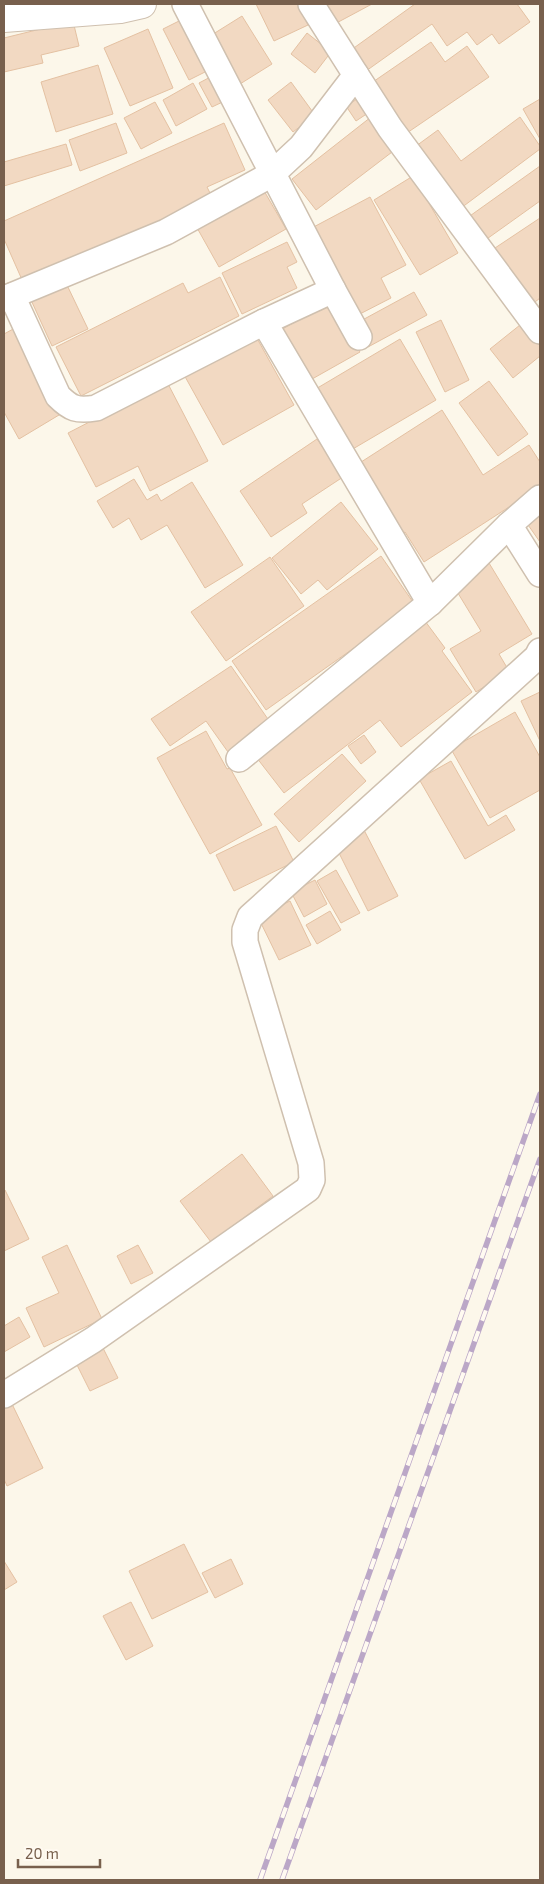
<svg xmlns="http://www.w3.org/2000/svg" width="544" height="1884" viewBox="0 0 544 1884" font-family="'Exo 2',sans-serif">
	<style>
		.building { fill: #f2d9c2; stroke: #e4c1a2 }
		.lines { fill: none; stroke-linecap: round; stroke-linejoin: round }
		.minor-casing { stroke: #cfc0af; stroke-width: 28 }
		.tertiary-casing { stroke: #cfc0af; stroke-width: 30 }
		.minor { stroke: #fff; stroke-width: 25 }
		.tertiary { stroke: #fff; stroke-width: 28 }
		.rail-casing { stroke: #bba7c7; stroke-width: 5.5 }
		.rail { stroke: #fffaf1; stroke-width: 4; stroke-dasharray: 11; stroke-linecap: butt }
	</style>
	<rect width="100%" height="100%" fill="#fcf7ea"/>
	<g class="building">
		<polygon points="256,4 298,4 308,25 274,41"/>
		<polygon points="316,4 372,4 329,27"/>
		<polygon points="415,4 517,4 530,22 499,44 492,34 477,45 467,32 447,46 432,24 366,71 351,50"/>
		<polygon points="242,16 272,64 240,84 210,36"/>
		<polygon points="185,18 211,69 189,80 163,29"/>
		<polygon points="73,21 79,46 41,55 43,63 4,72 4,38"/>
		<polygon points="148,29 173,88 130,106 104,48"/>
		<polygon points="307,33 331,52 315,73 291,54"/>
		<polygon points="431,42 445,62 467,46 489,77 401,137 367,86"/>
		<polygon points="98,65 113,114 56,132 41,82"/>
		<polygon points="218,73 231,98 212,107 199,83"/>
		<polygon points="291,82 315,115 293,132 268,100"/>
		<polygon points="193,83 207,109 176,126 163,100"/>
		<polygon points="362,96 371,111 356,121 346,106"/>
		<polygon points="540,99 540,139 523,109"/>
		<polygon points="155,102 172,133 141,149 124,118"/>
		<polygon points="371,117 396,149 316,210 292,179"/>
		<polygon points="520,117 540,146 540,149 457,211 412,149 438,130 461,161"/>
		<polygon points="116,123 127,153 80,171 69,140"/>
		<polygon points="224,123 245,170 207,187 212,197 23,282 4,239 4,221"/>
		<polygon points="66,144 72,165 4,186 4,162"/>
		<polygon points="540,166 540,201 484,241 467,218"/>
		<polygon points="413,176 458,253 420,275 374,200"/>
		<polygon points="263,189 286,229 219,267 196,226"/>
		<polygon points="370,197 406,265 381,278 391,298 354,317 308,230"/>
		<polygon points="540,218 540,298 530,306 492,250"/>
		<polygon points="287,242 297,262 287,267 297,288 242,314 222,273"/>
		<polygon points="220,277 239,316 81,396 56,347 183,283 188,293"/>
		<polygon points="66,283 88,329 52,346 31,300"/>
		<polygon points="414,292 427,315 368,347 355,324"/>
		<polygon points="331,302 360,352 305,383 277,332"/>
		<polygon points="441,320 469,380 445,392 416,332"/>
		<polygon points="525,321 540,340 540,356 513,378 490,349"/>
		<polygon points="15,328 64,412 19,439 4,412 4,334"/>
		<polygon points="254,333 294,405 223,445 183,373"/>
		<polygon points="400,339 436,400 346,453 309,393"/>
		<polygon points="489,381 528,434 498,456 459,403"/>
		<polygon points="167,382 208,461 150,491 138,466 96,487 68,433"/>
		<polygon points="442,410 483,475 529,445 540,462 540,487 424,562 405,532 396,538 358,464"/>
		<polygon points="317,439 343,477 302,504 307,513 271,537 240,491"/>
		<polygon points="134,479 147,500 157,494 161,501 192,482 243,565 205,588 167,525 141,540 129,518 113,528 97,501"/>
		<polygon points="341,502 378,549 327,590 318,580 301,594 272,558"/>
		<polygon points="540,512 540,542 526,522"/>
		<polygon points="381,556 415,605 266,710 232,661"/>
		<polygon points="270,557 304,606 226,661 191,612"/>
		<polygon points="489,563 532,634 499,654 509,671 476,692 450,649 481,631 453,585"/>
		<polygon points="425,621 445,648 442,651 472,692 401,747 380,720 284,793 253,753"/>
		<polygon points="231,666 270,722 228,752 206,721 170,746 151,719"/>
		<polygon points="540,692 540,741 521,701"/>
		<polygon points="515,712 540,757 540,790 490,818 451,749"/>
		<polygon points="206,731 227,769 230,768 262,825 210,854 157,758"/>
		<polygon points="364,735 376,752 361,764 348,746"/>
		<polygon points="342,754 366,781 299,842 274,814"/>
		<polygon points="451,761 488,826 506,815 515,830 465,859 419,779"/>
		<polygon points="276,826 294,862 234,891 216,855"/>
		<polygon points="364,830 398,896 368,911 335,845"/>
		<polygon points="336,870 360,913 341,923 317,881"/>
		<polygon points="315,880 327,904 304,917 291,892"/>
		<polygon points="290,901 311,945 279,960 258,917"/>
		<polygon points="330,911 341,930 317,944 306,925"/>
		<polygon points="242,1154 273,1196 211,1242 180,1201"/>
		<polygon points="5,1190 29,1239 4,1251 4,1191"/>
		<polygon points="67,1245 102,1319 44,1347 26,1308 59,1293 42,1257"/>
		<polygon points="138,1245 153,1273 131,1284 117,1256"/>
		<polygon points="19,1317 30,1337 4,1352 4,1326"/>
		<polygon points="99,1340 118,1378 90,1391 71,1353"/>
		<polygon points="12,1404 43,1468 7,1486 4,1479 4,1408"/>
		<polygon points="184,1544 208,1592 152,1619 129,1571"/>
		<polygon points="231,1559 243,1584 215,1598 202,1573"/>
		<polygon points="4,1561 17,1582 4,1590"/>
		<polygon points="131,1602 153,1646 126,1660 103,1616"/>
	</g>
	<g class="lines">
		<g class="minor-casing">
			<g id="minor">
				<polyline points="185,4 333,290 359,337"/>
				<polyline points="311,4 356,75"/>
				<path d="M12,296L58,396C71,409 77,411 96,408L264,322L430,603L509,525L540,498"/>
				<polyline points="4,299 166,232 272,174 301,147 356,75 390,128 540,331"/>
				<polyline points="264,322 333,290"/>
				<polyline points="509,525 540,574"/>
				<polyline points="239,759 430,603"/>
				<polyline points="4,1395 93,1340 308,1189 312,1180 311,1163 245,942 245,930 250,917 537,657 540,651"/>
			</g>
		</g>
		<g class="tertiary-casing">
			<polyline id="tertiary" points="4,18 120,9 142,4"/>
		</g>
		<use href="#minor" class="minor"/>
		<use href="#tertiary" class="tertiary"/>
		<g class="rail-casing">
			<g id="rail">
				<polyline points="260,1880 540,1094"/>
				<polyline points="282,1880 540,1159"/>
			</g>
		</g>
		<use href="#rail" class="rail"/>
	</g>
	<rect width="544" height="1884" fill="none" stroke="#78604d" stroke-width="10"/>
	<path d="M18 1859v8h82v-8" fill="none" stroke="#78604d" stroke-width="2.5"/>
	<text x="25" y="1859" font-size="15" fill="#78604d" stroke="#fffaf1" stroke-width="4" paint-order="stroke">20 m</text>
</svg>
